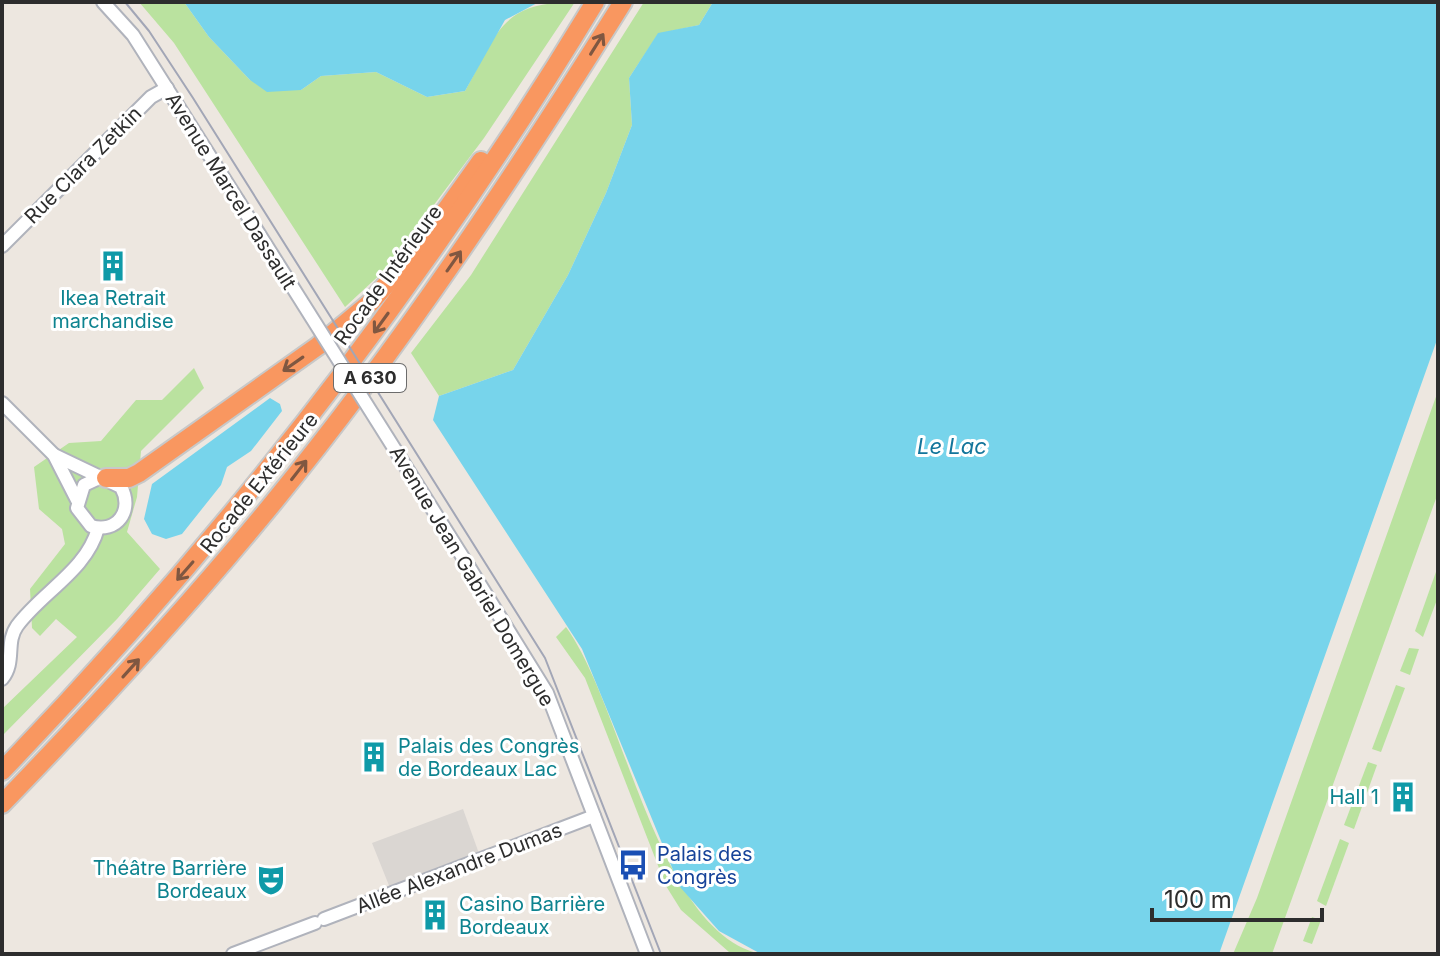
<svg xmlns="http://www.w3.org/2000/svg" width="1440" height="956" viewBox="0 0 1440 956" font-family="Inter,sans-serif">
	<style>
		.green { fill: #bae29f }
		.plaza { fill: #dad6d2 }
		.water { fill: #77d4eb }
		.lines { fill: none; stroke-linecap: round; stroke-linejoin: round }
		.minor-casing { stroke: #b0b3bc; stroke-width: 16 }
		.highway-casing { stroke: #c8c8c8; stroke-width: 22 }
		.minor { stroke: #fff; stroke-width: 12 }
		.highway { stroke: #f99760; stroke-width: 18 }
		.tram { stroke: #a2a6b6; stroke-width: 2 }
		.minor-bridge-casing { stroke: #b0b3bc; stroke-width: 16; stroke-linecap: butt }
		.minor-bridge { stroke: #fff; stroke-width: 12 }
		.oneway { stroke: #7f5741 }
		.labels { text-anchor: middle; stroke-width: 6; stroke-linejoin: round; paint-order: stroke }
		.shield { fill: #fff; stroke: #6c6c6c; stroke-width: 2 }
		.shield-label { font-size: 18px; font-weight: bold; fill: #2d2d2d }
		.street-label { font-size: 20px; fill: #2d2d2d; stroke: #fff }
		.culture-label { font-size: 20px; fill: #0d838f; stroke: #fff; text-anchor: start }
		.transit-label { font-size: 20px; fill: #164399; stroke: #fff; text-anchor: start }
		.water-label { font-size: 22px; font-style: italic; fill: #13759b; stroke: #fff }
	</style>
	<rect width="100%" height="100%" fill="#ede7e0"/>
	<g class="green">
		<path d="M139,2H184L209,37L250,80L301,90L321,76L376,72L427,97L465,91C498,33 500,2 575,2L484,138L386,269L345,307L174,43Z"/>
		<polygon points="644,2 713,2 699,25 658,34 629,78 632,125 606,193 568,275 513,370 439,396 411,353 471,275"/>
		<polygon points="194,368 204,388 141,451 137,497 127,532 160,569 117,619 2,736 2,709 77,637 56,619 40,636 32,628 30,589 65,544 62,529 39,509 34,467 69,443 101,441 136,400 162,400"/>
		<polygon points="1438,391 1438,493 1272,954 1233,954 1257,898"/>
		<polygon points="1437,569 1438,597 1423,637 1415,631"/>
		<path d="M566,627C624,707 657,932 761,954L729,952L681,910L666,886L585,678L556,637Z"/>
		<polygon points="1409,648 1419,649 1410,675 1400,671"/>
		<polygon points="1396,685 1405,688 1381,752 1372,749"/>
		<polygon points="1368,762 1377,765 1354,829 1344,825"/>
		<polygon points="1340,839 1349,843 1326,906 1317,901"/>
		<polygon points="1312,917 1321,920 1312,944 1303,941"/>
	</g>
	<polygon class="plaza" points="463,809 481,859 392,893 372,843"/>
	<g class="water">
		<polygon points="184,2 539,2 505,20 465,91 427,97 376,72 321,76 301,90 267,92 250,80 209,37"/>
		<polygon points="713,2 1438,2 1438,337 1219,954 761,954 719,931 680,887 582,649 433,420 439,396 513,370 568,275 606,193 632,125 629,78 658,33 699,25"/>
		<polygon points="270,398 280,404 282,411 251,451 227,467 221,485 182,534 166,539 152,534 144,519 152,484"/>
	</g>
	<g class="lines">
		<g class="minor-casing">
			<g id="minor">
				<polyline points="103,2 133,35 237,199"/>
				<polyline points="2,246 151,97 167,88"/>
				<polyline points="2,403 54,455 77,500"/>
				<path d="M54,455L121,487C134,510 117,534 91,526L77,508L84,485L99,478"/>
				<polyline points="469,567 547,693 647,954"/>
				<path d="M2,679C16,662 5,643 17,626C42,592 87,570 98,528"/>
				<polyline points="324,919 594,816"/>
				<polyline points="233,954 315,923"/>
			</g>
		</g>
		<g class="highway-casing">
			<g id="highway">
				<polyline points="106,478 129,478 139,473 318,346 370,303 421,245 481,161"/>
				<path d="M2,771C228,536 426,281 595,2"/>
				<path d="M2,804C96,707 187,608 273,503C402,345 515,175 623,2"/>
			</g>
		</g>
		<use href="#minor" class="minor"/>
		<use href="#highway" class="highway"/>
		<polyline class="tram" points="125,2 149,31 193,98 545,658 661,954"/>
		<g class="minor-bridge-casing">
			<polyline id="minor-bridge" points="237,199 469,567"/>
		</g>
		<use href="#minor-bridge" class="minor-bridge"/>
	</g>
	<defs><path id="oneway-shaft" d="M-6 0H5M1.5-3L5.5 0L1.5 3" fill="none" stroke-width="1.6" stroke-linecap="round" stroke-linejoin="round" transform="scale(2)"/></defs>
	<g class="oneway">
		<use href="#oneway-shaft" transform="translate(597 44) rotate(-58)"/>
		<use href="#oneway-shaft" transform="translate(454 261) rotate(-55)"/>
		<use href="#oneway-shaft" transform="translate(381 323) rotate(126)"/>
		<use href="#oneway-shaft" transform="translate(293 364) rotate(145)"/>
		<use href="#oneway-shaft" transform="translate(299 470) rotate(-52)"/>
		<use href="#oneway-shaft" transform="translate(185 571) rotate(131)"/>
		<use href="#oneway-shaft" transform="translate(131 668) rotate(-48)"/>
	</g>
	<defs>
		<g id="building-bare" transform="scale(2.4)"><path d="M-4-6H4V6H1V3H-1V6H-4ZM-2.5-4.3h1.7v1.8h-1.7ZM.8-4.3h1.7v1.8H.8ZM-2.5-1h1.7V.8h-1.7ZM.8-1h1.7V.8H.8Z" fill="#0f9aa8" stroke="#fff" stroke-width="2.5" paint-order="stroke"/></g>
		<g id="bus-bare" transform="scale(2.4)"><path d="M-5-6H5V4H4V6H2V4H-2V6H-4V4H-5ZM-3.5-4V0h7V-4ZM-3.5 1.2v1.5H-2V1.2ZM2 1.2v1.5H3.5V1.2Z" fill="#1a4fb4" stroke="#fff" stroke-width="2.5" paint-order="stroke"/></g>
		<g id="theatre-bare" transform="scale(2.4)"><path d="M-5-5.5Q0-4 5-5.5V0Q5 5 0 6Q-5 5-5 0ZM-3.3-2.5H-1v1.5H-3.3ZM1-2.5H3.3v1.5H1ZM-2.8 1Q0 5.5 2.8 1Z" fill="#0f9aa8" stroke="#fff" stroke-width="2.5" paint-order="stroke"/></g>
	</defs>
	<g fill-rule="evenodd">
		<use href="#building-bare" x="113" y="266"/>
		<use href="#building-bare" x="374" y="757"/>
		<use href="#building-bare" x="1403" y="797"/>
		<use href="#bus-bare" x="633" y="865"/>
		<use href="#theatre-bare" x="271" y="880"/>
		<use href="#building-bare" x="435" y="915"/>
	</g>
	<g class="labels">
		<rect class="shield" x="334" y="364" width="72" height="28" rx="6"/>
		<g class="shield-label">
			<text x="370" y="384">A 630</text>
		</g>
		<g class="street-label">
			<text transform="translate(83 165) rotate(-45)" y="7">Rue Clara Zetkin</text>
			<text transform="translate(231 191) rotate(58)" y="7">Avenue Marcel Dassault</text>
			<text transform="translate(388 275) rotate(-54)" y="7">Rocade Intérieure</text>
			<text transform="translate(259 483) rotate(-51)" y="7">Rocade Extérieure</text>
			<text transform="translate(472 576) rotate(59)" y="7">Avenue Jean Gabriel Domergue</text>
			<text transform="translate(459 868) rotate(-21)" y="7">Allée Alexandre Dumas</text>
		</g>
		<g class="culture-label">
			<text x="113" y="305" text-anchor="middle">Ikea Retrait<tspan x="113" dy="23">marchandise</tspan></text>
			<text x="398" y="753">Palais des Congrès<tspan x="398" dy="23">de Bordeaux Lac</tspan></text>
			<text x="1379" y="804" text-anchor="end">Hall 1</text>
			<text x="247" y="875" text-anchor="end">Théâtre Barrière<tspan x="247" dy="23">Bordeaux</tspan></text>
			<text x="459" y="911">Casino Barrière<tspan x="459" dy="23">Bordeaux</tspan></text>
		</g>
		<g class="transit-label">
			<text x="657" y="861">Palais des<tspan x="657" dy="23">Congrès</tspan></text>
		</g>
		<g class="water-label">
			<text x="952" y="454">Le Lac</text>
		</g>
	</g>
	<rect width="1440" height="956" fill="none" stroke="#2d2d2d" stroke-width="8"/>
	<path d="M1152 908v12h170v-12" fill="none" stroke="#2d2d2d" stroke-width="4"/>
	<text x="1164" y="908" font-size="24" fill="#2d2d2d" stroke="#ffffff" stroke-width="6" paint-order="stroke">100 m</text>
</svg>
